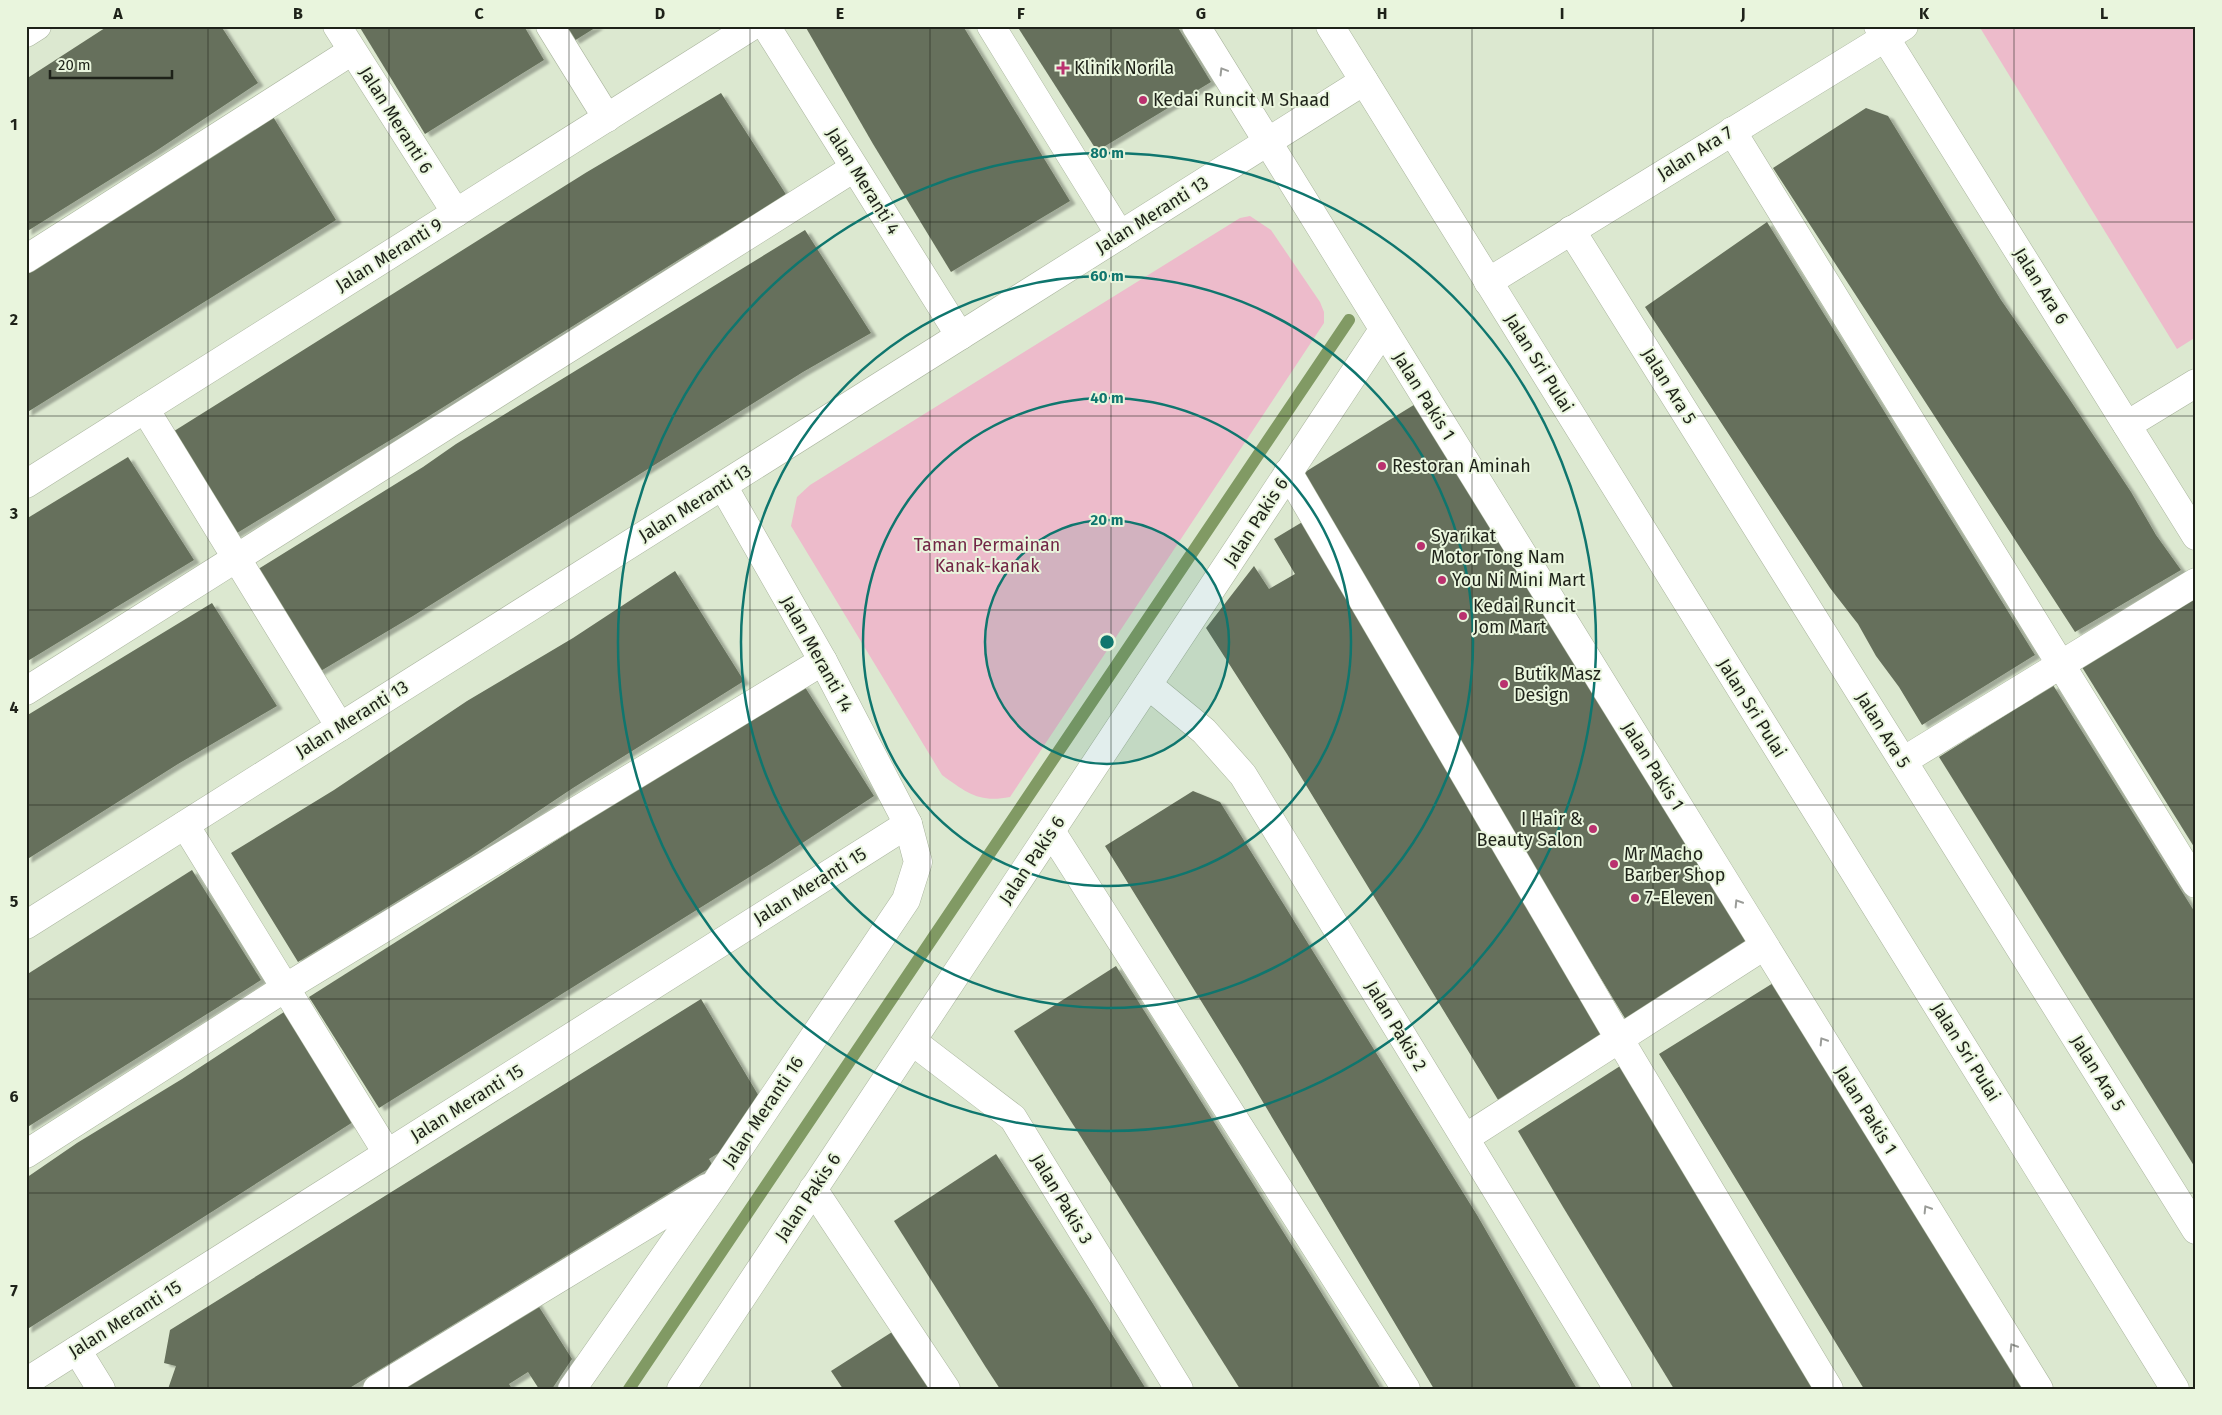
<svg xmlns="http://www.w3.org/2000/svg" width="2222" height="1415" viewBox="0 0 2222 1415" font-family="'Fira Sans',sans-serif">
	<style>
		.green { fill: #edbbcb }
		.lines { fill: none; stroke-linecap: round; stroke-linejoin: round }
		.stream { stroke: #819a64; stroke-width: 12 }
		.building { fill: #66705b; filter: url(#shadow) }
		.minor-casing { stroke: #aab59e; stroke-width: 29 }
		.minor { stroke: #fff; stroke-width: 28 }
		.oneway { stroke: #9a9c98 }
		.grid { fill: none; stroke: #1e2219; stroke-width: 1; stroke-opacity: 0.55 }
		.ring { fill: none; stroke: #0f766e; stroke-width: 2.5 }
		.poi-dot { fill: #ba316f; stroke: #e9f5dd; stroke-width: 2 }
		.labels { text-anchor: middle; stroke-width: 4; stroke-linejoin: round; paint-order: stroke }
		.poi-label { font-size: 18px; fill: #1e2219; stroke: #e9f5dd; text-anchor: start }
		.street-label { font-size: 18px; fill: #1e2219; stroke: #e9f5dd }
		.park-label { font-size: 18px; fill: #722646; stroke: #e9f5dd }
		.centre { fill: #0f766e; stroke: #e9f5dd; stroke-width: 2.5 }
		.ring-label { font-size: 15px; text-anchor: middle; font-weight: bold; fill: #0f766e; stroke: #e9f5dd; stroke-width: 4; stroke-linejoin: round; paint-order: stroke }
		.neatline { fill: none; stroke: #1e2219; stroke-width: 2 }
		.grid-label { font-size: 16px; text-anchor: middle; font-weight: bold; fill: #1e2219 }
	</style>
	<defs>
		<filter id="shadow"><feDropShadow dx="5.5" dy="3" stdDeviation="1" flood-color="#0004"/></filter>
	</defs>
	<rect width="100%" height="100%" fill="#dce8d0"/>
	<g class="green">
		<polygon points="1979,26 2196,26 2196,337 2177,349"/>
		<path d="M1250,216L1271,230L1320,302L1324,312V323L1010,797C979,803 967,793 942,775L791,526L797,497L810,485L1240,218Z"/>
	</g>
	<g class="lines">
		<polyline class="stream" points="629,1389 1349,320"/>
	</g>
	<g class="building">
		<polygon points="108,26 221,26 258,83 156,151 26,232 26,79"/>
		<polygon points="359,26 524,26 544,60 425,134"/>
		<polygon points="565,26 598,26 574,41"/>
		<polygon points="805,26 963,26 1070,201 951,272 873,144"/>
		<polygon points="1017,26 1177,26 1211,82 1097,151"/>
		<polygon points="721,93 787,196 688,254 402,433 224,541 163,438 587,172"/>
		<polygon points="1866,108 1888,116 2001,300 2068,397 2131,492 2156,535 2181,570 2075,632 1773,168"/>
		<polygon points="272,115 336,220 26,413 26,270"/>
		<polygon points="1767,222 2035,655 1922,725 1899,687 1876,656 1858,624 1830,588 1645,307"/>
		<polygon points="805,230 871,333 803,372 413,616 309,678 247,576 423,467 456,444"/>
		<polygon points="1417,403 1750,947 1629,1025 1297,477"/>
		<polygon points="128,457 194,560 26,662 26,519"/>
		<polygon points="1309,518 1615,1038 1503,1108 1287,754 1206,628 1254,566 1269,589 1295,574 1274,539"/>
		<polygon points="675,571 744,681 573,788 471,856 298,962 231,853 334,790 467,701 573,638"/>
		<polygon points="2196,594 2196,850 2080,664"/>
		<polygon points="212,603 277,706 178,764 26,860 26,716"/>
		<polygon points="803,684 874,796 772,863 379,1108 309,997"/>
		<polygon points="2053,685 2196,914 2196,1169 1939,757"/>
		<polygon points="1193,791 1220,802 1477,1215 1577,1389 1434,1389 1242,1067 1105,846"/>
		<polygon points="192,870 261,980 26,1128 26,975"/>
		<polygon points="1116,966 1309,1273 1381,1389 1240,1389 1014,1031"/>
		<polygon points="1783,977 2033,1389 1864,1389 1681,1089 1659,1054"/>
		<polygon points="701,999 763,1103 743,1138 709,1159 713,1166 348,1389 168,1389 176,1366 164,1363 170,1330"/>
		<polygon points="284,1012 353,1122 26,1330 26,1178 77,1143 182,1079"/>
		<polygon points="1628,1061 1823,1389 1674,1389 1563,1207 1518,1131"/>
		<polygon points="996,1154 1090,1299 1146,1389 1000,1389 985,1366 894,1221"/>
		<polygon points="534,1299 572,1359 552,1389 539,1389 528,1372 509,1384 512,1389 387,1389"/>
		<polygon points="903,1325 942,1389 843,1389 831,1371"/>
	</g>
	<g class="lines">
		<g class="minor-casing">
			<g id="minor">
				<polyline points="337,26 456,213"/>
				<polyline points="550,26 607,118"/>
				<polyline points="766,26 960,336"/>
				<polyline points="991,26 1120,235"/>
				<polyline points="1196,26 2039,1389"/>
				<polyline points="1330,26 2175,1389"/>
				<polyline points="1878,26 2196,536"/>
				<polyline points="26,33 37,26"/>
				<polyline points="1732,131 2196,884"/>
				<polyline points="1571,230 2196,1230"/>
				<polyline points="26,259 352,51"/>
				<polyline points="1488,282 1904,26"/>
				<polyline points="145,409 340,727"/>
				<polyline points="2127,425 2196,383"/>
				<polyline points="1288,472 1620,1040 1829,1389"/>
				<polyline points="26,484 752,26"/>
				<polyline points="1148,685 1204,731 1243,775 1618,1389"/>
				<polyline points="26,691 854,168"/>
				<polyline points="1903,761 2196,582"/>
				<polyline points="185,825 387,1153"/>
				<polyline points="1051,831 1406,1389"/>
				<polyline points="26,925 1364,81"/>
				<polyline points="912,1041 1013,1118 1179,1389"/>
				<polyline points="1465,1138 1764,946"/>
				<polyline points="26,1154 285,988 823,661"/>
				<polyline points="813,1189 946,1389"/>
				<polyline points="77,1350 101,1389"/>
				<polyline points="26,1382 908,824"/>
				<polyline points="377,1389 707,1188"/>
				<polyline points="572,1389 715,1184 906,900 918,862 908,824 823,661 723,486"/>
				<polyline points="681,1389 1383,330"/>
			</g>
		</g>
		<use href="#minor" class="minor"/>
	</g>
	<defs><path id="oneway-chevron" d="M-2-3.5L2.5 0L-2 3.5" fill="none" stroke-width="1.6" stroke-linecap="round" stroke-linejoin="round" transform="scale(1.25)"/></defs>
	<g class="oneway">
		<use href="#oneway-chevron" transform="translate(1223 71) rotate(-121)"/>
		<use href="#oneway-chevron" transform="translate(1738 903) rotate(-122)"/>
		<use href="#oneway-chevron" transform="translate(1823 1041) rotate(-122)"/>
		<use href="#oneway-chevron" transform="translate(1927 1209) rotate(-122)"/>
		<use href="#oneway-chevron" transform="translate(2013 1347) rotate(-122)"/>
	</g>
	<path class="grid" d="M208,26V1389M389,26V1389M569,26V1389M750,26V1389M930,26V1389M1111,26V1389M1292,26V1389M1472,26V1389M1653,26V1389M1833,26V1389M2014,26V1389M26,222H2196M26,416H2196M26,610H2196M26,805H2196M26,999H2196M26,1193H2196"/>
	<circle cx="1107" cy="642" r="122" fill="#0f766e" fill-opacity=".12"/>
	<g class="ring">
		<circle cx="1107" cy="642" r="122"/>
		<circle cx="1107" cy="642" r="244"/>
		<circle cx="1107" cy="642" r="366"/>
		<circle cx="1107" cy="642" r="489"/>
	</g>
	<g class="poi-dot">
		<path d="M1060.5 60.5h5v5h5v5h-5v5h-5v-5h-5v-5h5z"/>
		<circle cx="1143" cy="100" r="5"/>
		<circle cx="1382" cy="466" r="5"/>
		<circle cx="1421" cy="546" r="5"/>
		<circle cx="1442" cy="580" r="5"/>
		<circle cx="1463" cy="616" r="5"/>
		<circle cx="1504" cy="684" r="5"/>
		<circle cx="1593" cy="829" r="5"/>
		<circle cx="1614" cy="864" r="5"/>
		<circle cx="1635" cy="898" r="5"/>
	</g>
	<g class="labels">
		<g class="poi-label">
			<text x="1074" y="74">Klinik Norila</text>
			<text x="1153" y="106">Kedai Runcit M Shaad</text>
			<text x="1392" y="472">Restoran Aminah</text>
			<text x="1431" y="542">Syarikat<tspan x="1431" dy="21">Motor Tong Nam</tspan></text>
			<text x="1452" y="586">You Ni Mini Mart</text>
			<text x="1473" y="612">Kedai Runcit<tspan x="1473" dy="21">Jom Mart</tspan></text>
			<text x="1514" y="680">Butik Masz<tspan x="1514" dy="21">Design</tspan></text>
			<text x="1583" y="825" text-anchor="end">I Hair &amp;<tspan x="1583" dy="21">Beauty Salon</tspan></text>
			<text x="1624" y="860">Mr Macho<tspan x="1624" dy="21">Barber Shop</tspan></text>
			<text x="1645" y="904">7-Eleven</text>
		</g>
		<g class="street-label">
			<text transform="translate(396 120) rotate(58)" y="6">Jalan Meranti 6</text>
			<text transform="translate(1695 153) rotate(-32)" y="6">Jalan Ara 7</text>
			<text transform="translate(863 181) rotate(58)" y="6">Jalan Meranti 4</text>
			<text transform="translate(1152 215) rotate(-32)" y="6">Jalan Meranti 13</text>
			<text transform="translate(389 255) rotate(-32)" y="6">Jalan Meranti 9</text>
			<text transform="translate(2041 286) rotate(58)" y="6">Jalan Ara 6</text>
			<text transform="translate(1539 363) rotate(58)" y="6">Jalan Sri Pulai</text>
			<text transform="translate(1669 386) rotate(58)" y="6">Jalan Ara 5</text>
			<text transform="translate(1424 396) rotate(58)" y="6">Jalan Pakis 1</text>
			<text transform="translate(695 503) rotate(-32)" y="6">Jalan Meranti 13</text>
			<text transform="translate(1256 522) rotate(-57)" y="6">Jalan Pakis 6</text>
			<text transform="translate(817 654) rotate(61)" y="6">Jalan Meranti 14</text>
			<text transform="translate(1752 708) rotate(58)" y="6">Jalan Sri Pulai</text>
			<text transform="translate(352 719) rotate(-32)" y="6">Jalan Meranti 13</text>
			<text transform="translate(1883 730) rotate(58)" y="6">Jalan Ara 5</text>
			<text transform="translate(1653 766) rotate(58)" y="6">Jalan Pakis 1</text>
			<text transform="translate(1032 860) rotate(-56)" y="6">Jalan Pakis 6</text>
			<text transform="translate(810 886) rotate(-32)" y="6">Jalan Meranti 15</text>
			<text transform="translate(1396 1026) rotate(59)" y="6">Jalan Pakis 2</text>
			<text transform="translate(1966 1052) rotate(58)" y="6">Jalan Sri Pulai</text>
			<text transform="translate(2098 1073) rotate(58)" y="6">Jalan Ara 5</text>
			<text transform="translate(467 1103) rotate(-32)" y="6">Jalan Meranti 15</text>
			<text transform="translate(1866 1110) rotate(58)" y="6">Jalan Pakis 1</text>
			<text transform="translate(763 1112) rotate(-56)" y="6">Jalan Meranti 16</text>
			<text transform="translate(808 1197) rotate(-56)" y="6">Jalan Pakis 6</text>
			<text transform="translate(1062 1199) rotate(59)" y="6">Jalan Pakis 3</text>
			<text transform="translate(125 1319) rotate(-32)" y="6">Jalan Meranti 15</text>
		</g>
		<g class="park-label">
			<text x="987" y="551">Taman Permainan<tspan x="987" dy="21">Kanak-kanak</tspan></text>
		</g>
	</g>
	<circle cx="1107" cy="642" r="8" class="centre"/>
	<g class="ring-label">
		<text x="1107" y="158">80 m</text>
		<text x="1107" y="281">60 m</text>
		<text x="1107" y="403">40 m</text>
		<text x="1107" y="525">20 m</text>
	</g>
	<rect width="2222" height="1415" fill="none" stroke="#e9f5dd" stroke-width="55"/>
	<path d="M50 70v8h122v-8" fill="none" stroke="#1e2219" stroke-width="2.5"/>
	<text x="58" y="70" font-size="15" fill="#1e2219" stroke="#e9f5dd" stroke-width="4" paint-order="stroke">20 m</text>
	<rect x="28" y="28" width="2166" height="1360" class="neatline"/>
	<g class="grid-label">
		<text x="118" y="19">A</text>
		<text x="298" y="19">B</text>
		<text x="479" y="19">C</text>
		<text x="660" y="19">D</text>
		<text x="840" y="19">E</text>
		<text x="1021" y="19">F</text>
		<text x="1201" y="19">G</text>
		<text x="1382" y="19">H</text>
		<text x="1562" y="19">I</text>
		<text x="1743" y="19">J</text>
		<text x="1924" y="19">K</text>
		<text x="2104" y="19">L</text>
		<text x="14" y="130">1</text>
		<text x="14" y="325">2</text>
		<text x="14" y="519">3</text>
		<text x="14" y="713">4</text>
		<text x="14" y="907">5</text>
		<text x="14" y="1102">6</text>
		<text x="14" y="1296">7</text>
	</g>
</svg>
